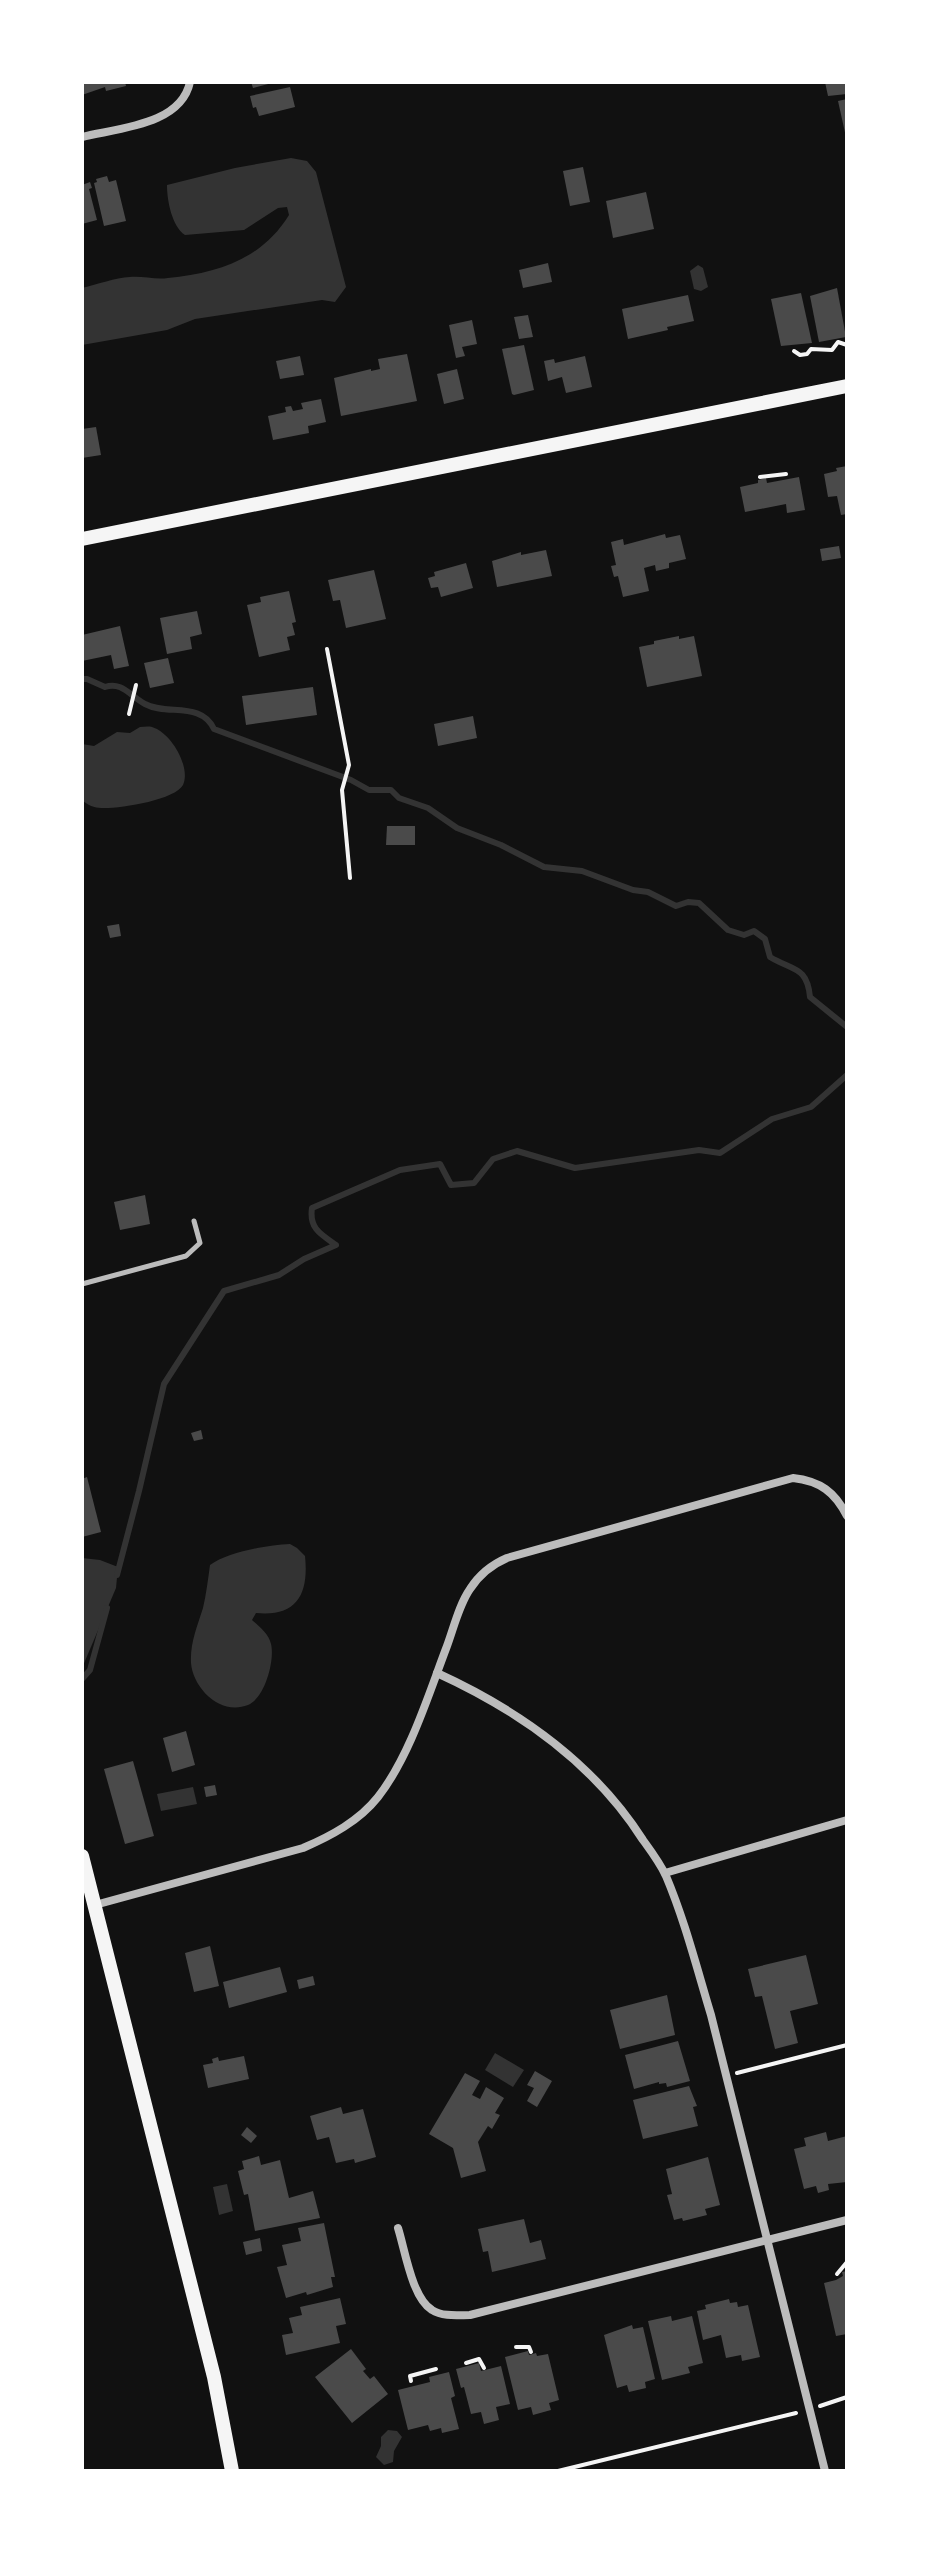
<svg xmlns="http://www.w3.org/2000/svg" width="929" height="2553" viewBox="0 0 929 2553" font-family="'Exo 2',sans-serif">
	<style>
		.water { fill: #333 }
		.lines { fill: none; stroke-linecap: round; stroke-linejoin: round }
		.stream { stroke: #333; stroke-width: 6 }
		.building { fill: #4a4a4a }
		.path { stroke: #f5f5f5; stroke-width: 4 }
		.service { stroke: #bcbcbc; stroke-width: 5 }
		.minor { stroke: #bcbcbc; stroke-width: 8 }
		.secondary { stroke: #f5f5f5; stroke-width: 14 }
	</style>
	<rect width="100%" height="100%" fill="#111"/>
	<g class="water">
		<path d="M291,158L307,161L316,172L346,287L335,302L322,300L195,319L167,330L82,345V288C98,284 115,278 130,277C143,276 156,280 168,278C218,273 262,259 289,215L287,207L278,208L244,230L185,235C172,226 167,201 167,185L235,168Z"/>
		<polygon points="698,265 703,268 708,287 701,291 694,289 690,271"/>
		<path d="M140,727C144,727 148,726 152,727C172,733 191,768 183,785C175,800 119,809 101,808C95,808 87,805 82,800V744L94,746L117,732L130,733Z"/>
		<path d="M290,1544L297,1548L305,1556C309,1594 297,1617 256,1613L252,1620C259,1626 269,1634 271,1644C275,1660 265,1698 248,1705C220,1716 193,1688 191,1663C190,1643 197,1627 203,1608C206,1595 208,1580 210,1565C228,1552 267,1545 290,1544Z"/>
		<polygon points="82,1558 100,1560 118,1567 116,1588 82,1668"/>
		<polygon points="193,1787 197,1804 161,1811 157,1794"/>
		<polygon points="495,2053 524,2070 513,2087 485,2070"/>
		<polygon points="227,2184 233,2211 219,2215 213,2187"/>
		<polygon points="388,2430 397,2431 402,2437 394,2451 393,2462 384,2465 376,2457 381,2446 381,2437"/>
	</g>
	<g class="lines">
		<g class="stream">
			<path d="M82,679H87L105,687C122,681 131,697 145,704C167,716 201,701 214,729L351,780L369,790H391L399,798L428,808L457,828L501,845L544,867L582,871L633,890L648,892L676,906L688,902L699,903L728,930L744,935L754,931L765,939L770,957C793,971 807,966 810,997L847,1027"/>
			<path d="M117,1575L139,1491L164,1384L224,1291L279,1275L304,1259L336,1245C320,1234 309,1228 312,1208L400,1170L440,1164L451,1185L474,1183L493,1159L517,1151L575,1168L699,1150L720,1153L772,1119L811,1107L847,1075"/>
			<polyline points="82,1679 90,1670 107,1608"/>
		</g>
	</g>
	<g class="building">
		<polygon points="82,82 125,82 126,86 106,91 105,87 82,95"/>
		<polygon points="251,82 271,82 272,83 253,88"/>
		<polygon points="825,82 847,82 847,94 828,96"/>
		<polygon points="290,87 295,107 259,116 256,107 253,108 250,96"/>
		<polygon points="847,99 847,137 846,137 838,101"/>
		<polygon points="583,167 590,202 570,206 563,171"/>
		<polygon points="107,176 109,182 116,180 126,221 104,226 94,183 97,182 96,179"/>
		<polygon points="90,182 92,188 89,189 97,220 82,224 82,185"/>
		<polygon points="646,192 654,229 613,238 606,201"/>
		<polygon points="548,263 552,282 523,288 519,270"/>
		<polygon points="837,288 846,337 819,342 810,296"/>
		<polygon points="801,293 812,343 781,346 771,299"/>
		<polygon points="688,295 694,321 667,327 668,330 628,339 622,309"/>
		<polygon points="528,315 533,337 519,339 514,317"/>
		<polygon points="472,320 477,344 462,347 465,356 456,358 449,325"/>
		<polygon points="524,345 534,390 514,395 512,394 502,349"/>
		<polygon points="407,354 417,401 341,416 334,378 371,369 371,371 380,369 378,359"/>
		<polygon points="300,356 304,375 280,379 276,361"/>
		<polygon points="585,356 592,387 566,393 562,377 548,381 544,361 554,359 555,363"/>
		<polygon points="457,369 464,399 444,404 437,374"/>
		<polygon points="321,399 326,422 308,426 309,433 273,440 268,416 286,412 285,407 291,406 293,411 303,409 301,403"/>
		<polygon points="96,427 101,455 82,458 82,429"/>
		<polygon points="847,466 847,514 841,515 837,496 828,497 824,474 837,471 836,468"/>
		<polygon points="799,477 805,510 787,513 786,504 745,512 740,487 758,483 758,480 766,478 767,483"/>
		<polygon points="665,534 666,538 680,535 686,559 669,563 669,568 656,571 655,565 644,568 649,591 623,597 618,576 614,577 611,566 616,565 611,542 623,539 624,545"/>
		<polygon points="839,546 841,558 822,561 820,549"/>
		<polygon points="546,550 552,576 497,587 492,561 521,552 521,555"/>
		<polygon points="466,563 473,588 441,597 438,587 431,588 428,578 435,576 434,572"/>
		<polygon points="374,570 386,619 346,628 340,600 333,601 328,580"/>
		<polygon points="289,591 296,622 292,623 295,635 287,637 290,650 259,657 247,605 261,602 260,597"/>
		<polygon points="197,611 202,634 190,637 192,649 167,654 160,618"/>
		<polygon points="120,626 129,666 114,669 111,655 82,661 82,635"/>
		<polygon points="679,636 679,639 694,636 702,676 647,687 639,647 654,644 654,641"/>
		<polygon points="168,658 174,683 150,688 144,663"/>
		<polygon points="313,687 317,715 246,725 242,696"/>
		<polygon points="473,716 477,738 438,746 434,724"/>
		<polygon points="387,826 415,826 415,845 386,845"/>
		<polygon points="119,924 121,936 110,938 107,926"/>
		<polygon points="145,1195 150,1224 120,1230 114,1202"/>
		<polygon points="201,1430 203,1439 194,1441 191,1433"/>
		<polygon points="87,1477 101,1532 82,1537 82,1479"/>
		<polygon points="186,1731 195,1765 172,1772 163,1738"/>
		<polygon points="133,1761 154,1836 125,1844 104,1769"/>
		<polygon points="215,1785 217,1795 206,1797 204,1787"/>
		<polygon points="210,1946 219,1986 194,1992 185,1953"/>
		<polygon points="806,1955 818,2004 790,2011 798,2043 775,2049 762,1996 755,1997 748,1969"/>
		<polygon points="280,1967 287,1992 229,2008 223,1982"/>
		<polygon points="313,1976 315,1985 299,1989 297,1980"/>
		<polygon points="667,1995 675,2035 620,2049 610,2010"/>
		<polygon points="678,2041 690,2081 667,2087 666,2083 659,2084 659,2082 634,2089 625,2055"/>
		<polygon points="244,2056 249,2079 208,2088 203,2065 213,2063 212,2059 218,2057 219,2061"/>
		<polygon points="535,2071 552,2081 537,2107 527,2101 534,2088 527,2085"/>
		<polygon points="465,2073 480,2081 472,2095 480,2099 486,2087 504,2098 495,2113 500,2115 492,2129 488,2126 478,2142 486,2171 461,2178 453,2148 429,2134"/>
		<polygon points="689,2086 697,2106 693,2107 698,2126 643,2139 633,2100"/>
		<polygon points="341,2107 343,2114 363,2109 376,2157 355,2163 354,2159 336,2163 329,2137 317,2140 310,2116"/>
		<polygon points="247,2127 257,2136 251,2143 241,2135"/>
		<polygon points="826,2132 828,2141 847,2136 847,2182 828,2184 829,2190 818,2193 816,2186 804,2189 794,2149 806,2146 804,2138"/>
		<polygon points="259,2156 261,2165 280,2160 289,2198 313,2191 320,2218 255,2231 248,2194 244,2195 238,2171 244,2169 242,2161"/>
		<polygon points="708,2157 720,2205 705,2209 707,2215 683,2221 682,2218 674,2220 667,2195 672,2194 666,2169"/>
		<polygon points="524,2219 530,2243 541,2240 546,2259 492,2272 488,2251 483,2252 478,2229"/>
		<polygon points="324,2223 335,2277 331,2277 333,2287 307,2295 306,2292 286,2298 277,2267 287,2265 282,2245 301,2241 298,2228"/>
		<polygon points="260,2238 262,2251 246,2255 243,2242"/>
		<polygon points="847,2271 847,2334 836,2336 824,2283 836,2280 843,2276 842,2272"/>
		<polygon points="340,2298 346,2324 336,2326 340,2343 286,2355 282,2335 293,2333 289,2318 302,2315 300,2307"/>
		<polygon points="729,2299 730,2303 737,2302 738,2307 748,2305 760,2357 742,2361 741,2355 726,2358 721,2335 703,2340 697,2311 706,2309 705,2305"/>
		<polygon points="671,2316 672,2321 692,2316 703,2363 688,2367 690,2373 662,2380 648,2321"/>
		<polygon points="632,2325 633,2329 643,2327 655,2379 645,2382 646,2388 629,2392 627,2385 617,2388 604,2335"/>
		<polygon points="351,2349 366,2369 363,2371 370,2379 374,2376 388,2394 352,2423 315,2377"/>
		<polygon points="528,2351 529,2355 536,2353 537,2356 548,2354 559,2400 549,2403 551,2410 533,2415 531,2407 518,2410 505,2357"/>
		<polygon points="479,2363 481,2371 501,2366 510,2404 496,2407 499,2420 484,2424 481,2412 471,2414 464,2387 461,2388 456,2369"/>
		<polygon points="449,2372 455,2396 451,2398 459,2429 442,2433 441,2428 430,2431 428,2425 408,2430 398,2390 430,2382 429,2377"/>
	</g>
	<g class="lines">
		<g class="path">
			<polyline points="794,351 800,355 807,354 811,349 832,350 838,342 847,345"/>
			<polyline points="760,477 786,474"/>
			<polyline points="327,649 349,765 342,790 350,878"/>
			<polyline points="129,714 136,685"/>
			<polyline points="737,2073 847,2045"/>
			<polyline points="837,2274 847,2262"/>
			<polyline points="516,2347 529,2347 531,2352"/>
			<polyline points="466,2363 479,2359 484,2368"/>
			<polyline points="411,2381 410,2376 436,2369"/>
			<polyline points="820,2406 847,2397"/>
			<polyline points="558,2471 796,2413"/>
		</g>
		<polyline class="service" points="82,1284 186,1256 200,1243 194,1221"/>
		<g class="minor">
			<path d="M82,137C119,128 181,125 190,82"/>
			<path d="M437,1673C518,1710 594,1763 643,1840C651,1851 660,1863 666,1876C685,1921 697,1969 711,2015L825,2471"/>
			<polyline points="665,1873 847,1820"/>
			<path d="M95,1905L303,1848C331,1836 359,1821 378,1797C410,1756 429,1693 447,1646C454,1627 459,1605 470,1589C479,1575 493,1564 507,1558L793,1478C820,1481 835,1492 847,1516"/>
			<path d="M398,2228C405,2250 412,2298 432,2310C443,2317 458,2315 470,2315L847,2220"/>
		</g>
		<g class="secondary">
			<polyline points="82,539 847,386"/>
			<polyline points="82,1856 214,2377 232,2471"/>
		</g>
	</g>
	<rect width="929" height="2553" fill="none" stroke="#ffffff" stroke-width="168"/>
</svg>
